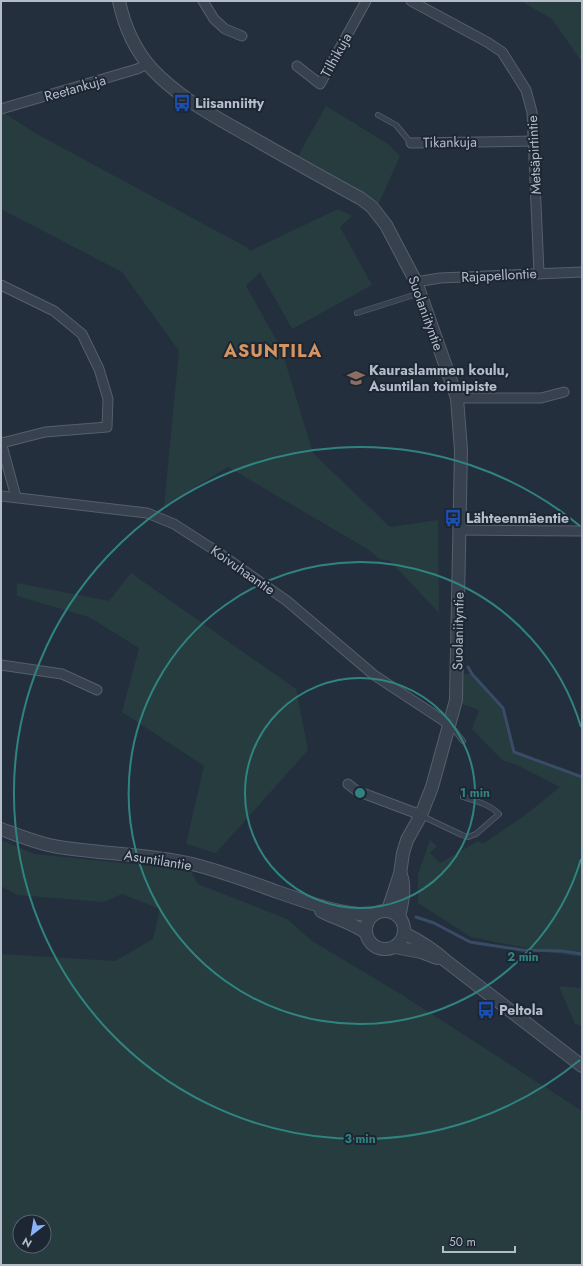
<svg xmlns="http://www.w3.org/2000/svg" width="583" height="1266" viewBox="0 0 583 1266" font-family="Jost,sans-serif">
	<style>
		.green { fill: #263c3f; fill-rule: evenodd }
		.lines { fill: none; stroke-linecap: round; stroke-linejoin: round }
		.stream { stroke: #394c67; stroke-width: 3 }
		.service-casing { stroke: #565f6c; stroke-width: 6 }
		.minor-casing { stroke: #565f6c; stroke-width: 11 }
		.tertiary-casing { stroke: #565f6c; stroke-width: 14 }
		.service { stroke: #38414e; stroke-width: 4.5 }
		.minor { stroke: #38414e; stroke-width: 9 }
		.tertiary { stroke: #38414e; stroke-width: 12 }
		.ring { fill: none; stroke: #308480; stroke-width: 2 }
		.labels { text-anchor: middle; stroke-width: 4; stroke-linejoin: round; paint-order: stroke }
		.street-label { font-size: 14px; fill: #b4bcc9; stroke: #1d2633 }
		.poi-label { font-size: 14px; font-weight: bold; fill: #b4bcc9; stroke: #1d2633; text-anchor: start }
		.district-label { font-size: 18px; font-weight: bold; letter-spacing: 1px; fill: #d59563; stroke: #1d2633 }
		.centre { fill: #308480; stroke: #1d2633; stroke-width: 2 }
		.ring-label { font-size: 12px; text-anchor: middle; font-weight: bold; fill: #308480; stroke: #1d2633; stroke-width: 4; stroke-linejoin: round; paint-order: stroke }
	</style>
	<rect width="100%" height="100%" fill="#242f3e"/>
	<g class="green">
		<polygon points="521,1 582,1 582,62 552,19"/>
		<polygon points="326,106 388,144 400,156 379,203 298,156"/>
		<polygon points="1,111 35,133 248,248 250,251 338,209 352,216 340,227 372,285 292,329 260,272 246,286 281,348 313,453 390,527 438,520 439,613 390,561 379,559 369,550 228,467 164,506 179,351 122,272 1,209"/>
		<polygon points="131,573 296,689 308,750 216,853 186,844 204,766 122,712 139,648 89,617 17,596 17,583 109,601"/>
		<polygon points="464,674 472,674 503,708 514,752 580,776 582,774 582,957 547,952 471,937 418,903 418,874 430,840 437,846 430,853 440,863 478,841 483,844 524,816 560,787 519,766 502,760 472,729 479,710 462,704"/>
		<path d="M1,840L34,854L190,870L198,884L287,919L312,941L399,993L582,1111V1265H1V954L115,961L153,939L160,909L122,894L104,902L17,895L1,886ZM20,1222H44V1246H20Z"/>
		<polygon points="559,986 582,988 582,1026 575,1024"/>
	</g>
	<g class="lines">
		<g class="stream">
			<polyline points="468,667 472,674 503,708 514,752 582,777"/>
			<polyline points="416,917 434,923 470,942 522,950 562,951 582,954"/>
		</g>
		<g class="service-casing">
			<g id="service">
				<polyline points="378,115 396,125 411,143"/>
				<polyline points="357,313 420,293"/>
				<polyline points="451,726 463,741"/>
				<path d="M422,816L462,835L468,837L476,834L499,814C489,804 476,801 463,797"/>
			</g>
		</g>
		<g class="minor-casing">
			<g id="minor">
				<polyline points="203,1 214,19 225,29 242,36"/>
				<polyline points="411,1 487,42 502,52 526,90 532,112 539,273"/>
				<polyline points="297,66 320,84 366,1"/>
				<polyline points="1,109 137,69 148,64"/>
				<polyline points="411,143 534,141"/>
				<polyline points="416,282 440,278 582,272"/>
				<polyline points="1,285 54,311 82,334 99,369 108,399 107,427 45,432 2,443"/>
				<polyline points="457,398 541,398 564,392"/>
				<polyline points="1,442 16,497"/>
				<polyline points="1,496 147,513 174,524 219,553 287,601 374,675 450,725"/>
				<polyline points="460,530 582,531"/>
				<polyline points="1,665 62,674 97,690"/>
				<polyline points="348,784 357,791 421,815"/>
			</g>
		</g>
		<g class="tertiary-casing">
			<g id="tertiary">
				<path d="M119,1C124,25 135,50 152,69C179,98 214,116 249,136C286,157 323,178 360,198L372,207L386,225L416,282L457,398L461,450L456,700L432,787L421,815L407,840L403,853L400,874L388,910"/>
				<path d="M1,829C20,836 39,844 59,847C103,854 148,854 192,864C221,871 250,882 278,892C309,903 339,914 372,915"/>
				<circle cx="385" cy="930" r="19"/>
				<path d="M321,911C336,919 353,923 366,933"/>
				<path d="M399,917C402,903 406,888 401,875"/>
				<path d="M404,933C420,941 433,949 446,961L582,1066"/>
				<polyline points="395,947 421,952 437,958"/>
			</g>
		</g>
		<use href="#service" class="service"/>
		<use href="#minor" class="minor"/>
		<use href="#tertiary" class="tertiary"/>
	</g>
	<g class="ring">
		<circle cx="360" cy="793" r="115"/>
		<path d="M581 859A231 231 0 1 1 581 727"/>
		<path d="M580 1060A346 346 0 1 1 580 526"/>
	</g>
	<defs>
		<g id="bus-bare" transform="scale(1.38)"><path d="M-5-6H5V4H4V6H2V4H-2V6H-4V4H-5ZM-3.5-4V0h7V-4ZM-3.5 1.2v1.5H-2V1.2ZM2 1.2v1.5H3.5V1.2Z" fill="#1a4fb4" stroke="#1d2633" stroke-width="2.5" paint-order="stroke"/></g>
		<g id="school-bare" transform="scale(1.38)"><path d="M0-5L7-2L0 1L-7-2ZM-4 1L0 2.5L4 1V4Q0 6-4 4Z" fill="#8d6e63" stroke="#1d2633" stroke-width="2.5" paint-order="stroke"/></g>
	</defs>
	<g fill-rule="evenodd">
		<use href="#bus-bare" x="182" y="103"/>
		<use href="#school-bare" x="356" y="378"/>
		<use href="#bus-bare" x="453" y="518"/>
		<use href="#bus-bare" x="486" y="1010"/>
	</g>
	<g class="labels">
		<g class="street-label">
			<text transform="translate(336 55) rotate(-61)" y="5">Tilhikuja</text>
			<text transform="translate(75 88) rotate(-16)" y="5">Reetankuja</text>
			<text transform="translate(450 142) rotate(-1)" y="5">Tikankuja</text>
			<text transform="translate(534 155) rotate(-93)" y="5">Metsäpirtintie</text>
			<text transform="translate(499 275) rotate(-3)" y="5">Rajapellontie</text>
			<text transform="translate(426 313) rotate(70)" y="5">Suolaniityntie</text>
			<text transform="translate(243 570) rotate(35)" y="5">Koivuhaantie</text>
			<text transform="translate(458 631) rotate(-89)" y="5">Suolaniityntie</text>
			<text transform="translate(158 860) rotate(9)" y="5">Asuntilantie</text>
		</g>
		<g class="poi-label">
			<text x="195" y="108">Liisanniitty</text>
			<text x="369" y="375">Kauraslammen koulu,<tspan x="369" dy="16">Asuntilan toimipiste</tspan></text>
			<text x="466" y="523">Lähteenmäentie</text>
			<text x="499" y="1015">Peltola</text>
		</g>
		<g class="district-label">
			<text x="273" y="357">ASUNTILA</text>
		</g>
	</g>
	<circle cx="360" cy="793" r="6" class="centre"/>
	<g class="ring-label">
		<text x="475" y="797">1 min</text>
		<text x="523" y="961">2 min</text>
		<text x="360" y="1143">3 min</text>
	</g>
	<rect width="583" height="1266" fill="none" stroke="#b4bcc9" stroke-width="4"/>
	<g transform="translate(32 1234) rotate(211)"><circle r="19" fill="#1d2633" stroke="#59626f"/>
	<path d="M0-3L7 15L0 10L-7 15Z" fill="#8ab4f8"/>
	<text y="-6" font-size="11" font-weight="bold" text-anchor="middle" fill="#b4bcc9">N</text>
	</g>
	<path d="M443 1246v6h72v-6" fill="none" stroke="#b4bcc9" stroke-width="2"/>
	<text x="449" y="1246" font-size="12" fill="#b4bcc9" stroke="#1d2633" stroke-width="3" paint-order="stroke">50 m</text>
</svg>
